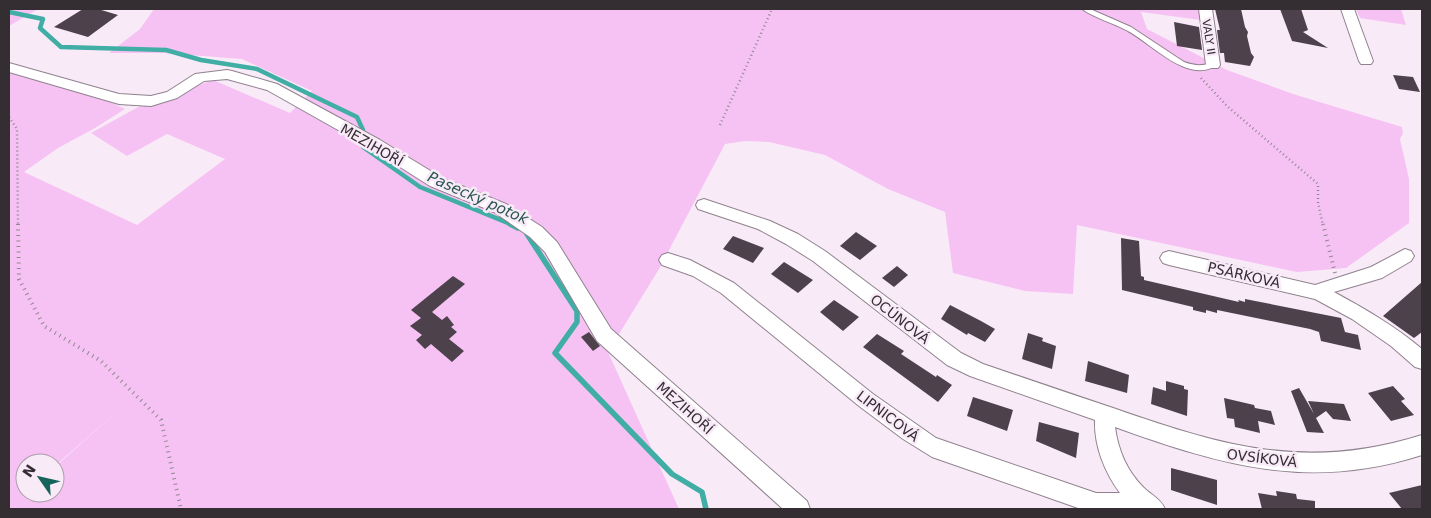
<svg xmlns="http://www.w3.org/2000/svg" width="1431" height="518" viewBox="0 0 1431 518" font-family="'DejaVu Sans',sans-serif">
	<style>
		.green { fill: #f6c2f3; fill-rule: evenodd }
		.lines { fill: none; stroke-linecap: round; stroke-linejoin: round }
		.stream-far1 { stroke: #40aea4; stroke-width: 4.5 }
		.stream { stroke: #40aea4; stroke-width: 5.5 }
		.building { fill: #4d414c }
		.lane-casing { stroke: #8f828e; stroke-width: 2 }
		.street-casing { stroke: #8f828e; stroke-width: 2 }
		.path-far1 { stroke: #938892; stroke-width: 2.5; stroke-dasharray: 1 3; stroke-linecap: butt }
		.path { stroke: #938892; stroke-width: 4; stroke-dasharray: 1 4.5; stroke-linecap: butt }
		.lane { fill: #fff; fill-rule: evenodd }
		.street { fill: #fff; fill-rule: evenodd }
		.labels { text-anchor: middle; stroke-width: 5; stroke-linejoin: round; paint-order: stroke }
		.far-street-label { font-size: 11px; fill: #342e33; stroke: #f9eaf8 }
		.street-label { font-size: 14px; fill: #342e33; stroke: #f9eaf8 }
		.water-label { font-size: 15px; font-style: italic; fill: #275651; stroke: #f9eaf8 }
	</style>
	<rect width="100%" height="100%" fill="#f9eaf8"/>
	<g class="green">
		<polygon points="9,9 38,9 9,26"/>
		<path d="M154,9H1199L1201,20L1141,12L1147,29L1227,70L1293,94L1402,127L1403,133L1400,139L1409,179V223L1346,268L1297,272L1077,225L1073,294L1025,291L953,273L945,212L888,189L825,155L769,142L745,141L725,144L659,269L608,352L679,509H9V72L106,100L125,109L95,128L58,148L24,172L137,225L225,159L167,134L127,156L91,133L142,105L213,80L290,113L312,91L242,59L164,53H109L140,29ZM121,408L55,467V493H25V463H55V466Z"/>
		<polygon points="1356,9 1401,9 1406,25 1360,18"/>
	</g>
	<g class="lines">
		<polyline class="stream-far1" points="9,12 43,19 40,28 61,47 166,50 201,60 257,69 357,117 363,130 363,147 420,187 513,225"/>
		<g class="stream">
			<polyline points="510,224 518,228"/>
			<polyline points="527,234 577,311 577,322 555,353 672,474 702,492 706,509"/>
		</g>
	</g>
	<g class="building">
		<polygon points="83,9 98,9 118,15 88,37 54,27"/>
		<polygon points="1215,9 1241,9 1245,27 1248,32 1247,36 1251,53 1254,57 1250,66 1225,62 1224,53 1220,53 1217,30 1220,30"/>
		<polygon points="1280,9 1301,9 1308,30 1303,32 1328,48 1292,41"/>
		<polygon points="1174,22 1199,27 1202,50 1177,46"/>
		<polygon points="1393,75 1413,77 1420,92 1399,89"/>
		<polygon points="856,232 877,246 860,260 840,246"/>
		<polygon points="733,236 764,248 753,263 723,249"/>
		<polygon points="1121,238 1139,241 1141,276 1144,277 1144,280 1239,302 1238,300 1245,302 1245,299 1341,318 1345,332 1358,335 1361,350 1321,341 1319,332 1310,329 1217,310 1217,313 1206,310 1206,313 1193,310 1193,307 1122,290"/>
		<polygon points="784,262 813,280 798,293 771,274"/>
		<polygon points="897,266 908,275 894,287 882,278"/>
		<polygon points="453,276 465,284 432,312 442,320 447,316 454,325 451,327 457,332 449,339 464,351 452,362 431,344 425,349 416,340 422,335 410,326 421,318 411,310"/>
		<polygon points="1422,282 1422,332 1414,338 1383,316"/>
		<polygon points="834,300 859,317 843,331 820,312"/>
		<polygon points="950,305 981,321 995,329 985,342 968,333 967,335 941,319"/>
		<polygon points="589,332 600,346 593,351 581,337"/>
		<polygon points="1028,333 1043,338 1042,341 1056,346 1052,369 1022,359"/>
		<polygon points="877,334 904,351 901,354 936,377 937,375 952,385 938,402 863,347"/>
		<polygon points="1088,361 1129,375 1127,393 1085,381"/>
		<polygon points="1166,381 1184,386 1184,389 1188,390 1187,416 1151,404 1153,387 1166,391"/>
		<polygon points="1393,386 1405,399 1401,401 1414,415 1391,421 1368,393"/>
		<polygon points="1299,388 1314,414 1308,401 1344,404 1351,421 1333,419 1326,411 1316,418 1324,433 1307,432 1291,391"/>
		<polygon points="973,397 1013,410 1007,431 967,416"/>
		<polygon points="1224,398 1254,405 1255,408 1271,411 1275,425 1258,421 1260,433 1235,427 1234,419 1227,418"/>
		<polygon points="1039,422 1079,433 1076,458 1036,441"/>
		<polygon points="1171,468 1217,480 1217,505 1171,490"/>
		<polygon points="1422,485 1422,509 1402,509 1389,493"/>
		<polygon points="1276,491 1296,494 1297,499 1315,501 1315,509 1262,509 1258,493 1277,496"/>
	</g>
	<g class="lines">
		<g class="lane-casing">
			<path id="lane" d="M1082,9H1090L1131,27L1184,62C1195,66 1202,66 1213,63L1217,65C1188,85 1151,43 1128,31C1114,23 1094,18 1082,9Z"/>
		</g>
		<g class="street-casing">
			<g id="street">
				<polygon points="1199,9 1212,9 1220,65 1218,68 1208,68 1206,65"/>
				<polygon points="1341,9 1354,9 1373,61 1371,64 1361,64 1359,61"/>
				<polygon points="9,63 119,94 151,96 167,92 195,74 227,70 232,71 277,84 380,140 442,178 506,204 542,227 557,242 611,329 807,501 810,509 783,509 597,341 545,252 530,237 494,212 430,186 370,148 267,90 227,79 204,81 177,98 151,106 119,104 9,72"/>
				<path d="M704,199L770,221L798,234L825,251L961,353L983,364C1027,379 1071,394 1116,409C1225,447 1308,471 1422,435V455C1309,491 1223,466 1115,427C1118,450 1127,471 1143,487C1151,495 1161,499 1165,509H1081L932,457L903,439L859,406L721,293L693,276L662,265L659,260L662,255L668,253L690,260L734,283L873,394L936,438L1096,493H1120C1105,473 1094,446 1095,420L970,376L947,365L813,261L786,244L758,229L698,209L696,205L698,201Z"/>
				<path d="M1405,249L1411,251L1414,256L1411,261L1382,278L1334,292C1365,309 1395,326 1422,349V369L1415,367L1391,346L1352,319L1315,299L1169,265L1163,263L1160,258L1163,253L1169,251L1315,285L1371,267Z"/>
			</g>
		</g>
		<g class="path-far1">
			<polyline points="1201,78 1228,107 1318,184 1318,203 1323,225"/>
			<polyline points="9,117 17,129 18,225"/>
			<polyline points="720,125 772,9"/>
		</g>
		<g class="path">
			<polyline points="18,224 19,279 44,326 101,361 161,420 181,509"/>
			<polyline points="1323,224 1335,273"/>
		</g>
		<use href="#lane" class="lane"/>
		<use href="#street" class="street"/>
	</g>
	<g class="labels">
		<g class="far-street-label">
			<text transform="translate(1209 37) rotate(81)" y="4">VALY II</text>
		</g>
		<g class="street-label">
			<text transform="translate(372 145) rotate(30)" y="5">MEZIHOŘÍ</text>
			<text transform="translate(1244 275) rotate(13)" y="5">PSÁRKOVÁ</text>
			<text transform="translate(900 319) rotate(38)" y="5">OCÚNOVÁ</text>
			<text transform="translate(685 408) rotate(42)" y="5">MEZIHOŘÍ</text>
			<text transform="translate(888 416) rotate(37)" y="5">LIPNICOVÁ</text>
			<text transform="translate(1262 458) rotate(7)" y="5">OVSÍKOVÁ</text>
		</g>
		<g class="water-label">
			<text transform="translate(478 198) rotate(24)" y="5">Pasecký potok</text>
		</g>
	</g>
	<rect width="1431" height="518" fill="none" stroke="#342e33" stroke-width="20"/>
	<g transform="translate(40 478) rotate(304)"><circle r="24" fill="#f9eaf8" stroke="#aa9fa9"/>
	<path d="M0-4L9 19L0 12L-9 19Z" fill="#16635c"/>
	<text y="-8" font-size="14" font-weight="bold" text-anchor="middle" fill="#342e33">N</text>
	</g>
</svg>
